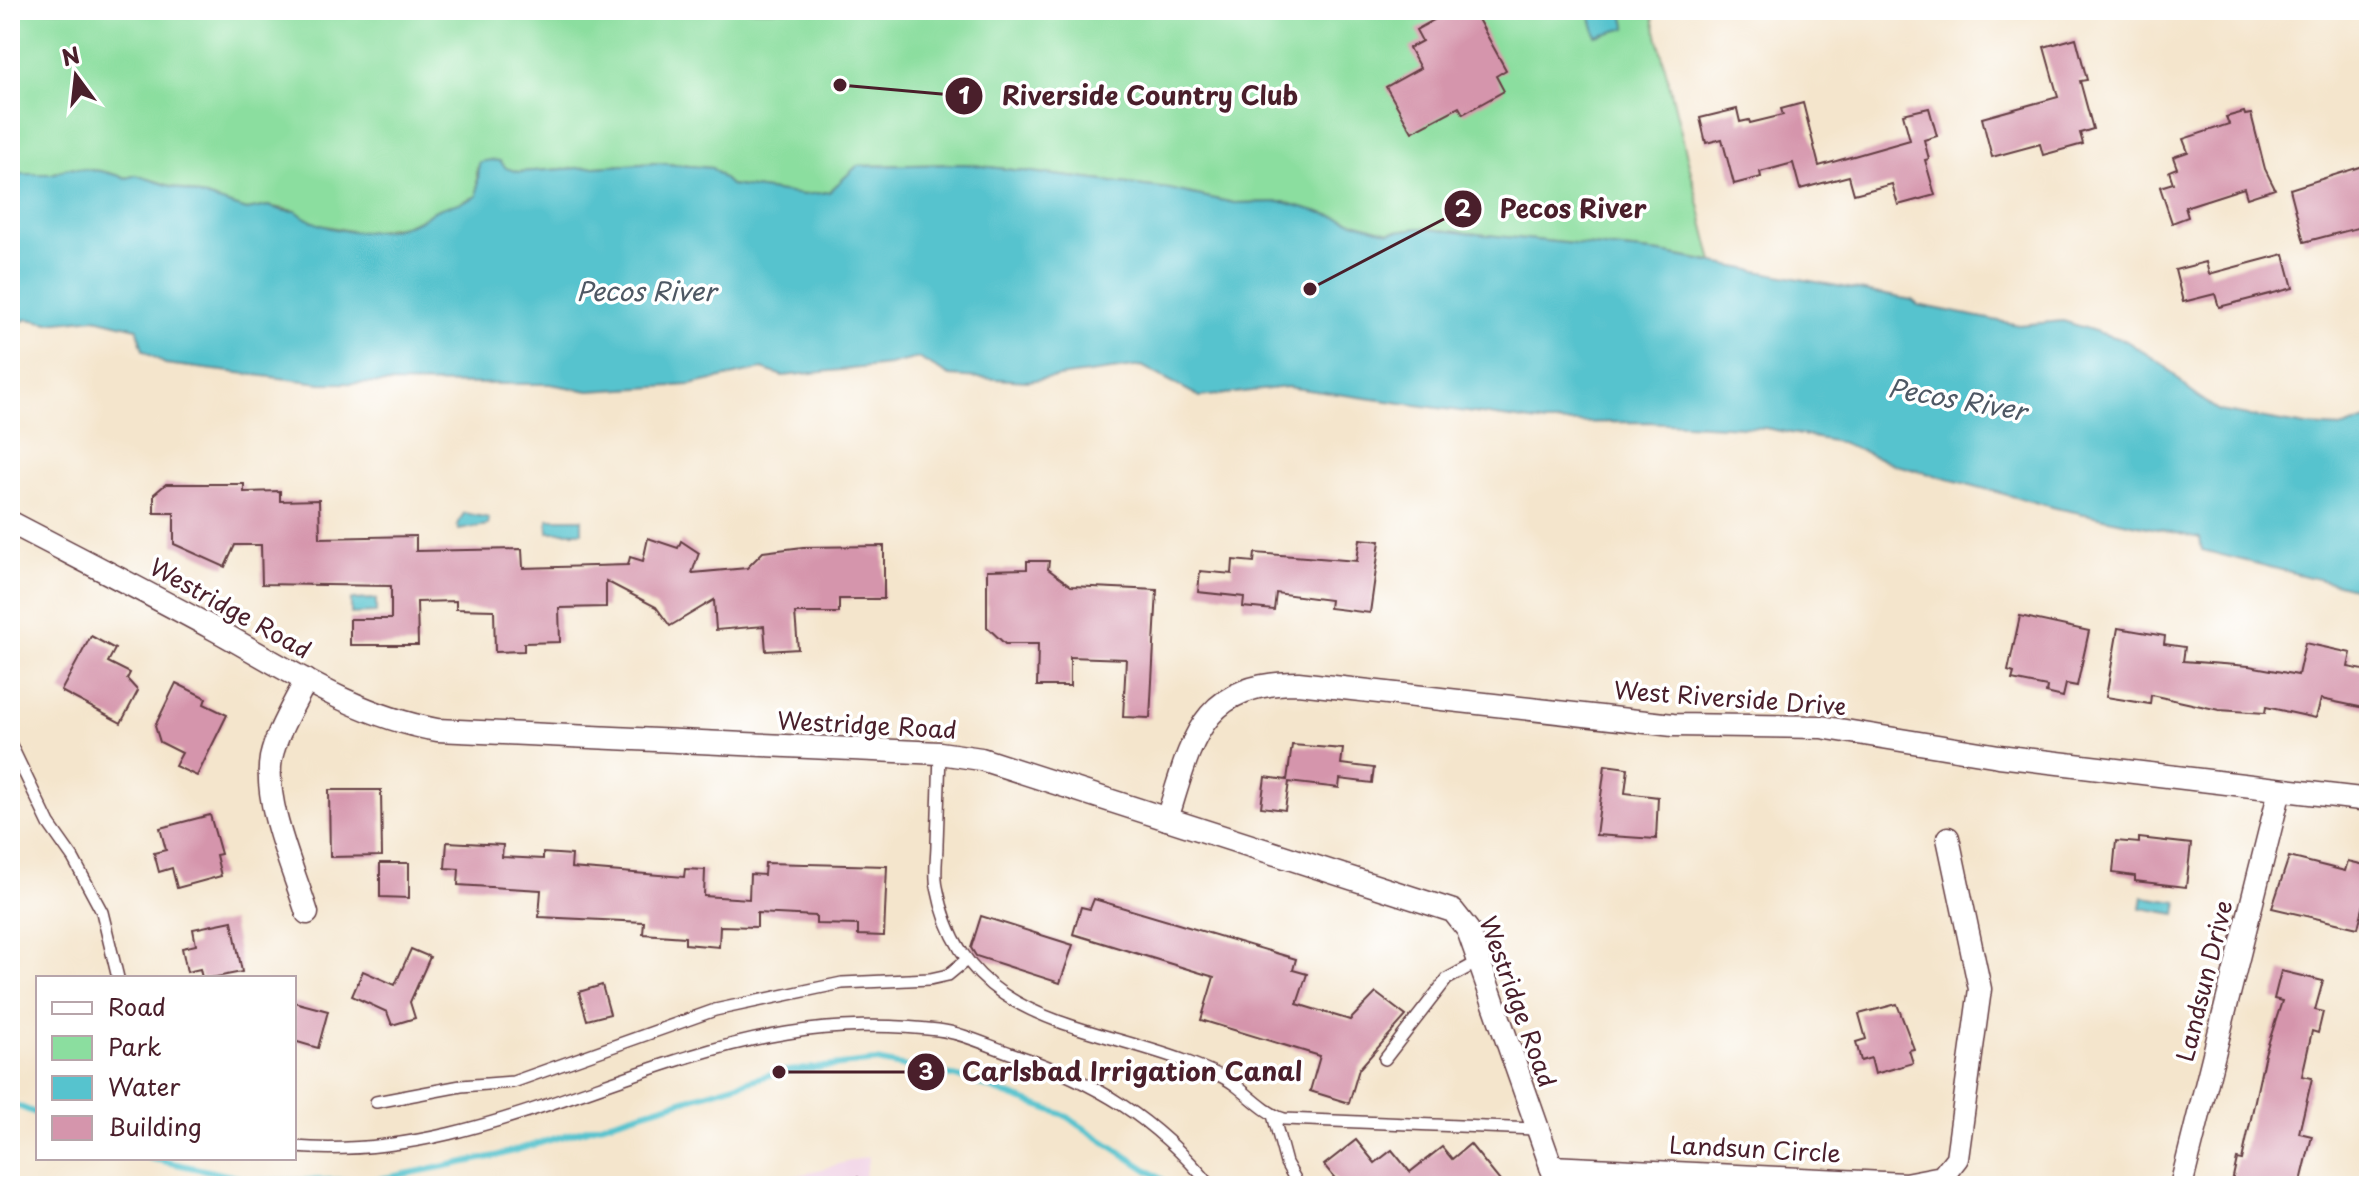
<svg xmlns="http://www.w3.org/2000/svg" width="2379" height="1196" viewBox="0 0 2379 1196" font-family="'Playpen Sans',sans-serif">
	<style>
		.built { fill: #f0d0e4 }
		.green { fill: #8bde9f; stroke: #6a7e65; stroke-width: 2 }
		.water { fill: #56c3ce; stroke: #50717c; stroke-width: 2 }
		.lines { fill: none; stroke-linecap: round; stroke-linejoin: round }
		.stream { stroke: #56c3ce; stroke-width: 6 }
		.building { fill: #d595ac }
		.lane-casing { stroke: #643d43; stroke-width: 14 }
		.street-casing { stroke: #643d43; stroke-width: 25 }
		.lane { stroke: #fff; stroke-width: 11 }
		.street { stroke: #fff; stroke-width: 22 }
		.labels { text-anchor: middle; stroke-width: 7; stroke-linejoin: round; paint-order: stroke }
		.street-label { font-size: 24px; fill: #4a1f2b; stroke: #fff }
		.water-label { font-size: 26px; font-style: italic; fill: #4e5864; stroke: #fff }
		.leader { fill: none; stroke: #4a1f2b; stroke-width: 3 }
		.callout-dot { fill: #4a1f2b; stroke: #fff; stroke-width: 3 }
		.mark-label { font-size: 24px; text-anchor: middle; font-weight: bold; fill: #fff }
		.callout-label { font-size: 26px; text-anchor: middle; font-weight: bold; fill: #4a1f2b; stroke: #fff; stroke-width: 7; stroke-linejoin: round; paint-order: stroke }
	</style>
	<rect width="100%" height="100%" fill="#fff"/>
	<filter id="ink" filterUnits="userSpaceOnUse"><feTurbulence type="fractalNoise" baseFrequency=".0125" numOctaves="2"/><feDisplacementMap in="SourceGraphic" scale="16" xChannelSelector="R" yChannelSelector="G"/><feConvolveMatrix kernelMatrix="1 2 1 2 8 2 1 2 1" color-interpolation-filters="sRGB"/></filter>
	<filter id="wash" filterUnits="userSpaceOnUse"><feTurbulence type="fractalNoise" baseFrequency=".006" numOctaves="4" result="noise"/><feDisplacementMap in="SourceGraphic" scale="32" xChannelSelector="R" yChannelSelector="G"/><feGaussianBlur stdDeviation="1.8" result="paint"/><feColorMatrix in="noise" values="0 0 0 0 0 0 0 0 0 0 0 0 0 0 0 0 0 1.4 0 .05"/><feComposite in="paint" operator="in"/></filter>
	<g filter="url(#wash)">
		<rect width="100%" height="100%" fill="#f4e5cc"/>
		<polygon class="built" points="869,1156 862,1186 759,1186"/>
		<polygon class="green" points="10,10 1651,10 1713,262 1661,253 1419,228 1389,232 1284,202 1234,203 1169,189 965,164 858,166 829,192 804,195 730,185 712,168 656,163 518,172 477,168 477,196 404,226 360,233 311,223 296,211 267,206 247,210 136,175 127,178 101,171 68,168 52,174 10,174"/>
		<g class="water">
			<polygon points="1589,10 1622,10 1627,28 1596,36"/>
			<path d="M491,160L500,161L506,168L518,172L656,163L712,168L730,185L804,195L829,192L857,166L965,164L1169,189L1234,203L1284,202L1389,232L1419,228L1661,253L1912,300L1918,305L2019,325L2063,321L2126,341L2164,365L2190,391L2219,411L2306,426L2344,428L2369,419V592L2202,550L2200,538L2056,508L1893,464L1843,443L1765,428L1647,422L1546,423L1287,387L1200,397L1142,366L1027,381L950,376L918,358L889,365L783,376L762,369L690,385L589,391L550,384L321,383L165,364L143,350L137,328L95,318L49,323L28,319L10,325V174H52L68,168L101,171L127,178L136,175L247,210L268,206L284,211H296C328,237 383,237 420,220C426,218 430,213 436,210C449,204 464,204 477,196L479,162Z"/>
			<polygon points="464,513 489,518 488,525 459,530 457,525"/>
			<rect x="548" y="519" width="34" height="13"/>
			<polygon points="376,599 376,613 351,614 351,600"/>
			<polygon points="2143,897 2178,902 2176,914 2141,908"/>
		</g>
		<g class="lines">
			<g class="stream">
				<polyline points="10,1103 38,1114"/>
				<polyline points="149,1158 254,1181 375,1180 496,1156 779,1072 876,1061 962,1078 1064,1115 1172,1186"/>
			</g>
		</g>
		<g id="blocks">
			<g class="building">
				<polygon points="1452,10 1473,10 1506,70 1496,76 1504,91 1463,114 1459,107 1412,132 1386,87 1420,68 1409,48 1422,41 1416,30"/>
				<polygon points="2076,38 2087,80 2080,81 2093,129 2080,133 2083,144 2043,155 2040,144 1992,157 1982,118 2058,97 2044,47"/>
				<polygon points="1803,103 1819,166 1910,140 1903,114 1929,108 1937,136 1924,140 1929,159 1925,160 1935,195 1898,205 1892,184 1854,194 1849,176 1800,189 1793,163 1760,172 1761,177 1734,184 1722,139 1706,143 1700,118 1737,109 1740,122 1749,120 1750,123 1783,115 1781,109"/>
				<polygon points="2244,112 2245,115 2251,114 2265,169 2275,189 2247,198 2244,188 2185,207 2188,217 2172,223 2160,187 2173,183 2169,171 2177,168 2173,157 2188,152 2183,139 2229,124 2226,117"/>
				<polygon points="2369,164 2369,225 2304,242 2290,189"/>
				<polygon points="2284,254 2293,288 2219,307 2215,294 2183,302 2175,270 2206,262 2209,274"/>
				<polygon points="166,484 244,484 244,492 280,491 280,501 319,500 320,538 416,536 416,551 522,549 523,568 628,565 630,557 643,561 648,538 678,548 681,541 699,553 692,573 747,568 763,552 803,547 884,546 884,599 839,599 839,613 795,613 798,649 766,651 764,626 716,630 714,600 670,626 656,607 606,581 606,607 559,608 560,642 524,643 524,651 495,652 494,610 456,609 456,601 417,602 418,645 350,645 350,619 391,619 391,586 262,584 261,545 235,545 225,567 174,544 174,513 154,513 154,494"/>
				<polygon points="1360,539 1380,541 1370,613 1329,608 1330,600 1276,593 1274,610 1243,607 1244,597 1198,592 1200,571 1232,574 1233,560 1254,562 1255,553 1357,561"/>
				<polygon points="1027,561 1049,561 1048,569 1071,586 1157,590 1150,718 1123,717 1126,659 1070,657 1070,686 1037,686 1038,644 1005,644 987,627 987,570 1027,569"/>
				<polygon points="2020,616 2089,631 2077,686 2066,684 2063,697 2046,693 2047,687 2012,680 2014,673 2008,671"/>
				<polygon points="2118,628 2165,636 2164,644 2185,647 2183,661 2249,666 2298,675 2305,643 2351,653 2348,667 2369,671 2369,709 2321,699 2316,718 2266,707 2265,713 2219,710 2151,695 2150,704 2106,697"/>
				<polygon points="91,636 115,649 108,662 130,673 127,679 138,691 121,723 61,691"/>
				<polygon points="176,683 206,698 204,704 227,715 197,776 175,766 182,753 160,742 155,726"/>
				<polygon points="1292,745 1343,749 1341,764 1374,768 1372,783 1340,779 1339,788 1289,782 1285,810 1261,807 1265,777 1287,780"/>
				<polygon points="1605,765 1628,768 1625,793 1658,797 1656,839 1596,835"/>
				<polygon points="329,790 381,790 382,856 330,857"/>
				<polygon points="210,815 221,854 216,855 221,876 177,888 172,868 159,872 154,853 166,850 160,828"/>
				<polygon points="2139,838 2191,844 2186,887 2135,881 2135,876 2113,873 2116,841 2139,843"/>
				<polygon points="447,842 503,845 502,857 543,859 543,853 572,855 571,868 684,877 685,869 705,870 704,896 749,899 750,874 764,875 765,863 887,866 884,936 858,935 858,925 816,924 816,916 757,913 757,927 720,926 719,947 685,944 685,937 643,934 644,922 539,917 541,890 458,885 459,869 445,868"/>
				<polygon points="2289,857 2345,871 2348,861 2369,866 2369,884 2358,928 2272,908"/>
				<polygon points="380,863 409,863 409,898 380,897"/>
				<polygon points="1094,899 1296,959 1293,970 1307,974 1297,1004 1350,1020 1376,993 1406,1016 1359,1069 1349,1103 1310,1091 1320,1056 1201,1020 1214,977 1073,934 1081,907 1090,909"/>
				<polygon points="981,916 1073,945 1060,983 976,956 971,948"/>
				<polygon points="232,921 242,972 211,978 202,978 200,969 187,972 182,948 196,945 193,929"/>
				<polygon points="411,949 430,957 410,1002 415,1018 392,1025 387,1012 352,996 363,971 395,985"/>
				<polygon points="2281,971 2323,981 2315,1010 2323,1012 2318,1033 2312,1031 2302,1076 2312,1078 2299,1133 2312,1136 2300,1186 2231,1186 2237,1159 2242,1160 2265,1054 2282,1001 2274,999"/>
				<polygon points="602,985 610,1014 587,1020 579,992"/>
				<polygon points="294,1002 328,1011 318,1048 294,1041"/>
				<polygon points="1897,1004 1914,1049 1909,1050 1913,1063 1875,1074 1871,1058 1861,1061 1856,1042 1866,1039 1859,1014"/>
				<polygon points="1356,1140 1375,1163 1392,1150 1410,1172 1442,1147 1452,1159 1470,1144 1504,1186 1341,1186 1324,1165"/>
			</g>
		</g>
	</g>
	<g filter="url(#ink)">
		<use href="#blocks" fill-opacity="0" stroke="#643d43" stroke-width="2"/>
		<g class="lines">
			<g class="lane-casing">
				<g id="lane">
					<polyline points="10,743 49,824 73,858 102,912 118,978"/>
					<path d="M940,753C939,783 938,814 937,844C937,858 934,874 937,887C962,1021 1079,1022 1185,1061C1201,1067 1220,1074 1234,1084C1250,1096 1265,1113 1284,1119L1535,1129"/>
					<polyline points="1385,1059 1447,979 1478,962"/>
					<polyline points="376,1102 461,1086 513,1082 715,1010 842,983 930,979 948,975 965,961"/>
					<polyline points="1273,1115 1286,1163 1299,1186"/>
					<path d="M294,1147C471,1162 620,1060 787,1033C835,1025 890,1024 938,1030C963,1033 989,1046 1013,1054C1096,1082 1155,1118 1211,1186"/>
					<polyline points="845,1186 856,1183 856,1186"/>
				</g>
			</g>
			<g class="street-casing">
				<g id="street">
					<path d="M10,522C79,558 148,593 216,630C289,670 354,715 437,730L940,753L981,759L1453,911L1468,930L1558,1186"/>
					<path d="M306,680C294,705 277,731 271,758C263,803 294,870 307,913"/>
					<path d="M1167,819C1192,740 1200,683 1298,683L1673,725L1821,727L1999,756L2369,800"/>
					<polyline points="1551,1167 1905,1184 1942,1177 1957,1158 1980,989 1948,838"/>
					<polyline points="2181,1186 2280,790"/>
				</g>
			</g>
			<use href="#lane" class="lane"/>
			<use href="#street" class="street"/>
		</g>
	</g>
	<g class="labels">
		<g class="street-label">
			<text transform="translate(230 609) rotate(29)" y="8">Westridge Road</text>
			<text transform="translate(1730 699) rotate(4)" y="8">West Riverside Drive</text>
			<text transform="translate(867 726) rotate(3)" y="8">Westridge Road</text>
			<text transform="translate(2205 981) rotate(-76)" y="8">Landsun Drive</text>
			<text transform="translate(1517 1002) rotate(70)" y="8">Westridge Road</text>
			<text transform="translate(1755 1150) rotate(3)" y="8">Landsun Circle</text>
		</g>
		<g class="water-label">
			<text x="646" y="301">Pecos River</text>
			<text transform="translate(1957 400) rotate(10)" y="9">Pecos River</text>
		</g>
	</g>
	<path class="leader" d="M840 85L964 96M1310 289L1463 209M779 1072L926 1072"/>
	<g class="callout-dot">
		<circle cx="840" cy="85" r="8"/>
		<circle cx="1310" cy="289" r="8"/>
		<circle cx="779" cy="1072" r="8"/>
		<circle cx="964" cy="96" r="20"/>
		<circle cx="1463" cy="209" r="20"/>
		<circle cx="926" cy="1072" r="20"/>
	</g>
	<g class="mark-label">
		<text x="964" y="104">1</text>
		<text x="1463" y="217">2</text>
		<text x="926" y="1080">3</text>
	</g>
	<g class="callout-label">
		<text x="1150" y="105">Riverside Country Club</text>
		<text x="1573" y="218">Pecos River</text>
		<text x="1132" y="1081">Carlsbad Irrigation Canal</text>
	</g>
	<rect width="2379" height="1196" fill="none" stroke="#fff" stroke-width="40"/>
	<rect x="36" y="976" width="260" height="184" fill="#ffffff" stroke="#b7a5aa" stroke-width="2"/>
	<rect x="52" y="1002" width="40" height="12" fill="#ffffff" stroke="#b7a5aa" stroke-width="2"/>
	<text x="108" y="1016" font-size="24" fill="#4a1f2b">Road</text>
	<rect x="52" y="1036" width="40" height="24" fill="#8bde9f" stroke="#b7a5aa" stroke-width="2"/>
	<text x="108" y="1056" font-size="24" fill="#4a1f2b">Park</text>
	<rect x="52" y="1076" width="40" height="24" fill="#56c3ce" stroke="#b7a5aa" stroke-width="2"/>
	<text x="108" y="1096" font-size="24" fill="#4a1f2b">Water</text>
	<rect x="52" y="1116" width="40" height="24" fill="#d595ac" stroke="#b7a5aa" stroke-width="2"/>
	<text x="108" y="1136" font-size="24" fill="#4a1f2b">Building</text>
	<g transform="translate(76 76) rotate(345)" stroke="#ffffff" stroke-width="6" paint-order="stroke">
	<path d="M0-6L14 30L0 20L-14 30Z" fill="#4a1f2b"/>
	<text y="-12" font-size="22" font-weight="bold" text-anchor="middle" fill="#4a1f2b">N</text>
	</g>
</svg>
